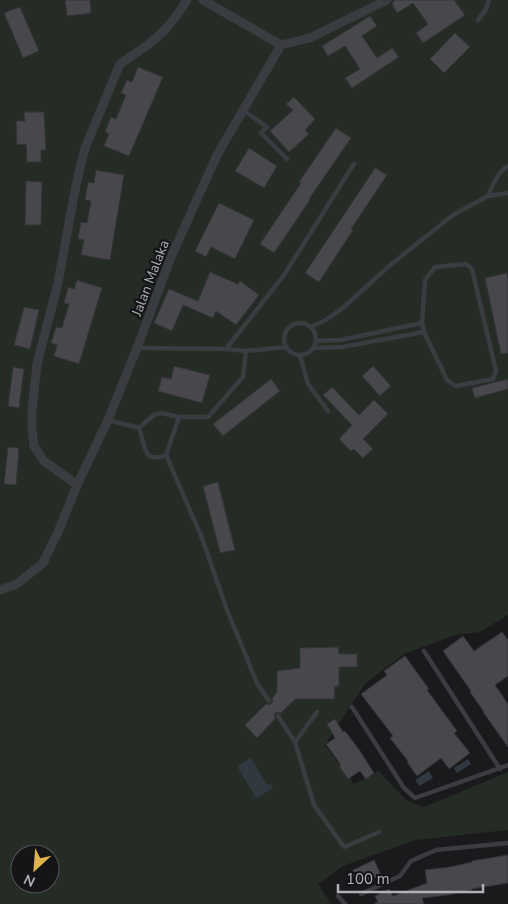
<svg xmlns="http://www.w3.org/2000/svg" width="508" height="904" viewBox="0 0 508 904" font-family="'Nunito Sans',sans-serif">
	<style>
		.green { fill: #242c25; fill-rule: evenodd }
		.water { fill: #31383f }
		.building { fill: #47474c; stroke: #343438 }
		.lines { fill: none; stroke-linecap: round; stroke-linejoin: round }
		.service { stroke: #3b3c41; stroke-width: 4.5 }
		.minor { stroke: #3b3c41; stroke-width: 9 }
		.labels { text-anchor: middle; stroke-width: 4.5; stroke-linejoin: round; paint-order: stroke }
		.street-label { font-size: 14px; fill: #aeb1ba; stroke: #151517 }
	</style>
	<rect width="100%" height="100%" fill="#1a1a1c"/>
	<path class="green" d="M0,0H508V615L480,632L455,635L404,654L365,684L325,745L354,784L379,771L406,800L424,807L508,772V830L416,840L343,866L318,884L331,903L327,904H0ZM20,854H50V884H20Z"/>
	<g class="water">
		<polygon points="251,758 267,785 270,783 273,788 256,798 237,766"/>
		<polygon points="468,759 471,764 457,773 454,768"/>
		<polygon points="429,771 433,778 419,786 415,780"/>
	</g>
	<g class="building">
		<polygon points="65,0 90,0 91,13 67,16"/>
		<polygon points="395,0 454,0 465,15 423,43 416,33 428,24 413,3 397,13 392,4"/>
		<polygon points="20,7 39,51 23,58 4,13"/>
		<polygon points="370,16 377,26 362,36 377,58 392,48 399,57 352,88 345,78 360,69 345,46 328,56 322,46"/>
		<polygon points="455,33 470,47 444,73 430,59"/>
		<polygon points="138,67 163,77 129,156 104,146 109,134 105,132 111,117 116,119 126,95 121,93 127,80 132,82"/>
		<polygon points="294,97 315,119 305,130 309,134 289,152 270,131 293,110 286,104"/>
		<polygon points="24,112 44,112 46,150 41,150 41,162 27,162 26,144 17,145 16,121 25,121"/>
		<polygon points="336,128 351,138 309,199 310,200 274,253 260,244 301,183 299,182"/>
		<polygon points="249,148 277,166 264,188 235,171"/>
		<polygon points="375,168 387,175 351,229 353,230 319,282 305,273"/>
		<polygon points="96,170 124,175 110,260 81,255 84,240 78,239 81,222 87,223 91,201 85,200 88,182 94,183"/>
		<polygon points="26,181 42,182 41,225 25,225"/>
		<polygon points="219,203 254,220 235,259 211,247 206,257 195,251"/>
		<polygon points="210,272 238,284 240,281 259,295 236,325 216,311 213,318 183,305 172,331 154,323 169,289 198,301"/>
		<polygon points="507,273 508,279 508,353 501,354 485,278"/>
		<polygon points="77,280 102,288 79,364 54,356 57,345 51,343 56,327 62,328 69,304 64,303 68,287 74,289"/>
		<polygon points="24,307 39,310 30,349 14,345"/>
		<polygon points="174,366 210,375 202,403 158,391 162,377 171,379"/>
		<polygon points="373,366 391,386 380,396 362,376"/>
		<polygon points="13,367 24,369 19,408 8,406"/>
		<polygon points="271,379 280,391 223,436 213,424"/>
		<polygon points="508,379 508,389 475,398 472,388"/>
		<polygon points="332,387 359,415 374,400 388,414 363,439 373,449 363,458 354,449 351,451 339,439 352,425 323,395"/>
		<polygon points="8,447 19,448 16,485 4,484"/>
		<polygon points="218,482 235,550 220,553 203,486"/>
		<polygon points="502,632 508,640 508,676 495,685 508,704 508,747 483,712 484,712 470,692 471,691 443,651 463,636 474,651"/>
		<polygon points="338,647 339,654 357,654 357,667 339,667 339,686 335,686 334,699 295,699 281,713 278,712 275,713 274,716 275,719 257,738 245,725 266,704 269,705 272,703 273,700 272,698 277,692 277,671 300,668 300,648"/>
		<polygon points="405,656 429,689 427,690 457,731 454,733 470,753 449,769 441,758 417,776 407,762 408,761 390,738 393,736 361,694 387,675 384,671"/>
		<polygon points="335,719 343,732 345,731 360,751 374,773 366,779 360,771 348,779 339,766 341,765 326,744 335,738 327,724"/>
		<polygon points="508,855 508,883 472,889 472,890 448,895 422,898 424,904 374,904 378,902 375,896 389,889 393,896 427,883 425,870 450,867 472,862 472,861"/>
		<polygon points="374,860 381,875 358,885 351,871"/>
	</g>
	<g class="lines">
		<g class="service">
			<polyline points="478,20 485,11 489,0"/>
			<polyline points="243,110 267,127 261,133 287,159"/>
			<path d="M488,196C493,185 497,173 508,166"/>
			<polygon points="466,264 472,269 496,371 493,379 456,386 447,380 424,332 422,323 425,280 435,267"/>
			<circle cx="300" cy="339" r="16"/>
			<polyline points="311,327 326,320 344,307 389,266 453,215 488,196 508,193"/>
			<polyline points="316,341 341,340 422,323"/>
			<polyline points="137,348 226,349 246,351 287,347"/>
			<polyline points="313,348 342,347 424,332"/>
			<polyline points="226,349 284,275 354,164"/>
			<polyline points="300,355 308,384 328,411"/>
			<path d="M179,417L166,455C142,465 145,443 139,428L154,415L161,413L179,417H208L243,377L246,351"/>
			<polyline points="108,420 139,428"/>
			<polyline points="166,455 202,538 227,610 257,683 269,701"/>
			<polyline points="424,651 500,769"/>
			<polyline points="352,707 404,788 415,798 508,765"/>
			<polyline points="278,716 295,742 314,805 344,847 379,832"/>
			<polyline points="295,742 317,712"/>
			<polyline points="361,894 400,876 411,861 436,850 508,843"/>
			<polyline points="338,896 345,904"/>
		</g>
		<g class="minor">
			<polyline points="281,45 310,38 387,0"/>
			<polyline points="77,485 44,461 34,446 32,429 32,410 37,364 58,283 76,185 85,148 120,64 149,44 165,30 177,15 187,0"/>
			<polyline points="0,590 17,584 43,563 58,532 77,485 108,420 137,348 171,257 217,155 281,45 203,0"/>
		</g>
	</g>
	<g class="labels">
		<g class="street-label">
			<text transform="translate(150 278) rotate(-69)" y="5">Jalan Malaka</text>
		</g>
	</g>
	<g transform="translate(35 869) rotate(206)"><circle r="24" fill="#151517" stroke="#525358"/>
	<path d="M0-4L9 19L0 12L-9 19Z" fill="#e1b54d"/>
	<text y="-8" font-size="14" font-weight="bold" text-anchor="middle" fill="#aeb1ba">N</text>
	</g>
	<path d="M338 884v8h145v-8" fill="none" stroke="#aeb1ba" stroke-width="2.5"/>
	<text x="346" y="884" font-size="15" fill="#aeb1ba" stroke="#151517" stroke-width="4" paint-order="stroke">100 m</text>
</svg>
